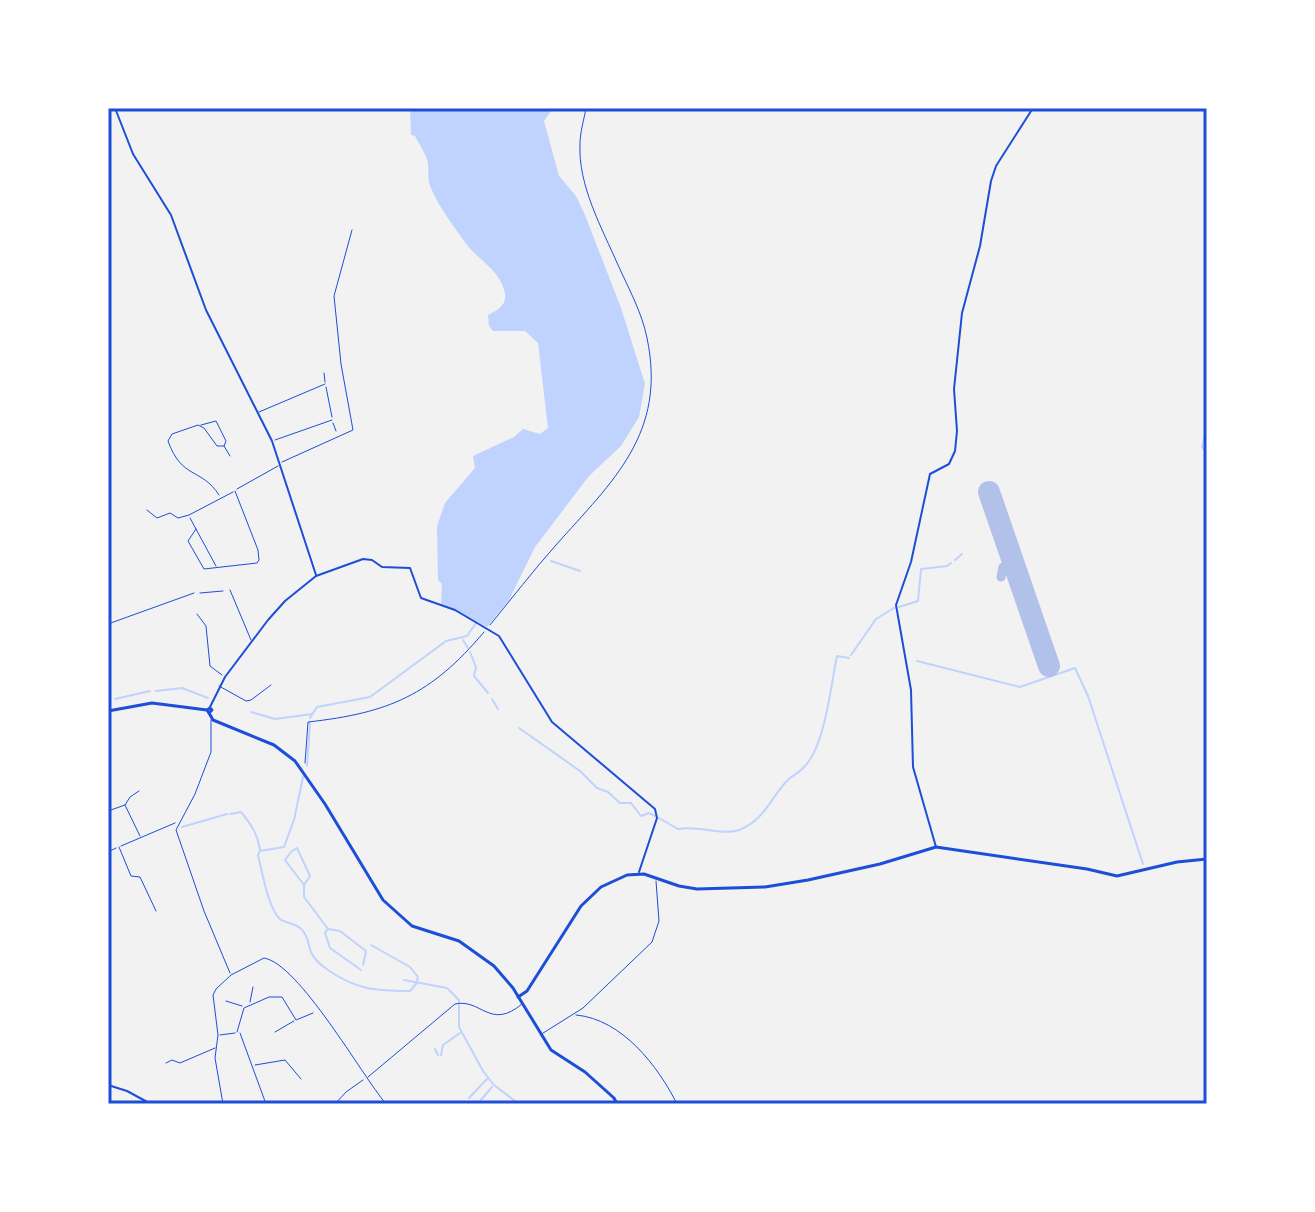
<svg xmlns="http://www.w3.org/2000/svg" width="1315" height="1212" viewBox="0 0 1315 1212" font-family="Figtree,sans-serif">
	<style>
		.water { fill: #bfd3fe }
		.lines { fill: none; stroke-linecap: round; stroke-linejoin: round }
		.stream { stroke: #bfd3fe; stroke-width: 2 }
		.taxiway { stroke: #b2c1ea; stroke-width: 9 }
		.runway { stroke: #b2c1ea; stroke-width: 22 }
		.path { stroke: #1d4ed8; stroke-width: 1 }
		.service { stroke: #1d4ed8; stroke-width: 1 }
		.minor { stroke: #1d4ed8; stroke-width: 1 }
		.tertiary { stroke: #1d4ed8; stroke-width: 2 }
		.secondary { stroke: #1d4ed8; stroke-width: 3 }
		.primary { stroke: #1d4ed8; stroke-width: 3 }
		.neatline { fill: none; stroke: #1d4ed8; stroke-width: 3 }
	</style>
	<rect width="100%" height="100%" fill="#f2f2f2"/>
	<path class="water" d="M410,108H553L544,121L559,176L576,196L585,215L621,308L645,384L639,417L621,446L589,476L535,547L509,600L487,627L441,604L442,584L438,580L437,526L445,503L475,468L473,456L514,437L523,429L540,434L548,428L538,343L525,331H493L489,326L488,315C498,310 507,305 505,293C500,269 476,259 464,241C453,225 438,206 431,188C427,180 429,173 428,164C427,155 419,144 415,136L411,135Z"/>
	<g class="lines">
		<g class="stream">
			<polyline points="1207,429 1202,447 1207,453"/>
			<polyline points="955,560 962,554"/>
			<polyline points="551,561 580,571"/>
			<polyline points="899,607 918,601 921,569 947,566 951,563"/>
			<polyline points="463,640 468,648"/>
			<polyline points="470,652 476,667 474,676 488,693"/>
			<polyline points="851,655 876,619 894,608"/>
			<polyline points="917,661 1020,687 1075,668 1088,696 1143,864"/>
			<polyline points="156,691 182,688 208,698"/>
			<polyline points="115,699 150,691"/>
			<polyline points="492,699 498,709"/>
			<polyline points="251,712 275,719 312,714"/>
			<polyline points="310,718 317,707 370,697 446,641 467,636 476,623"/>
			<polyline points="519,728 580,771 597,788 608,792 620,803 631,803 641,816 649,813 655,816"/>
			<polyline points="307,766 310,723"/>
			<path d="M303,777L294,820L284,847L260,851L258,855C262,871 268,908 280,919C286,924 297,923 302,930C309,937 308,945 311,952C314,959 322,966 328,970C357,990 376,991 410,991L416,984"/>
			<path d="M230,814L241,812C251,824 258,835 260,850"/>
			<path d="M659,818L678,829C699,825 721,836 739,830C763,821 770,800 785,783C791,776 799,773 804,767C825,747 831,684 837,656L849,658"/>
			<polyline points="182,827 227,814"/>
			<polyline points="304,885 310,876 297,848 291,852 285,860 304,885 304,897 328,929 340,931 366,951 363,965"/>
			<polyline points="327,930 325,933 330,948 361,970"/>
			<polyline points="371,945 410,967 418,977 416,984"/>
			<polyline points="404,980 447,988 459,1000 459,1027 483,1071 494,1085 519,1104"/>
			<polyline points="435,1049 438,1055"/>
			<polyline points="441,1055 443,1045 460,1033"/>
			<polyline points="469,1098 487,1079"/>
			<polyline points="480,1101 492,1087"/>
		</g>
		<polyline class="taxiway" points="1001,577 1003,567 1013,561"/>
		<polyline class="runway" points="989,492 1049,666"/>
		<g class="path">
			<polyline points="200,593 223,591"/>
			<path d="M490,625C512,598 533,571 556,545C613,481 667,433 647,338C642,313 629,289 618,265C602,228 578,186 580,144C580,132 584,120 586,108"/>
			<path d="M305,763L308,722C389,713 431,695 484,632"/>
		</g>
		<polyline class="service" points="108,624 194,593"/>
		<g class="minor">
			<polyline points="324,373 325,382"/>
			<polyline points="326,387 332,417"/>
			<polyline points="259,412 325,384"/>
			<polyline points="333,423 336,431"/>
			<polyline points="201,425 216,421 226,441 224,446 230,456"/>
			<polyline points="275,440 332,420"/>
			<polyline points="282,462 353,430 341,364 334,296 352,230"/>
			<polyline points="237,489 278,466"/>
			<path d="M219,495C201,467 182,480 168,441L172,434L198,425L204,428L217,446H224"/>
			<polyline points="147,510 157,518 170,513 178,518 189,515 233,492"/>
			<polyline points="190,518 216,566"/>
			<polyline points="196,529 188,541 204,569 257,563 259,560 258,550 235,491"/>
			<polyline points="230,590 251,640"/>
			<polyline points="197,614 206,626 210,666 222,675"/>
			<polyline points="219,686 246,701 251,700 271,685"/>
			<polyline points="211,720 211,752 195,794 176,830 204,911 230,973"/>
			<polyline points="125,805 140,836"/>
			<polyline points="108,811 125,805 130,797 139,791"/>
			<polyline points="121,846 175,823"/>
			<polyline points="119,847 131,876 140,877 156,911"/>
			<polyline points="108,852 116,848"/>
			<polyline points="226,1001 242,1006"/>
			<polyline points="250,1002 253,987"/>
			<path d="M576,1015C622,1019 658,1066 677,1104"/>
			<polyline points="237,1032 244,1008 269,997 282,997 296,1020 313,1013"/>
			<polyline points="275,1032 294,1021"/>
			<polyline points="240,1033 266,1104"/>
			<polyline points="220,1035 235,1033"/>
			<polyline points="540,1035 583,1008 652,942 659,921 656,881"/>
			<polyline points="166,1063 172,1060 180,1063 215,1048"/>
			<polyline points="255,1065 285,1060 301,1079"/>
			<path d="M368,1077L455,1004C481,998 490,1031 522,1004"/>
			<path d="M223,1104L215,1058L218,1035L213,995L216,989L231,975L264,958C299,964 361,1074 386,1104"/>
			<polyline points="335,1104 346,1092 363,1080"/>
		</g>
		<g class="tertiary">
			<polyline points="115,108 133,154 171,215 206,310 272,441 316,575"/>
			<polyline points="210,707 225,677 268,620 285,601 316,576 363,559 372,560 382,567 410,568 421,598 455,610 499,636 552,722 655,809 657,818 639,872"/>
			<polyline points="936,847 913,767 911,690 896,605 911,562 930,474 949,464 955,451 957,431 954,389 962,313 980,246 991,181 996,166 1033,108"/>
			<polyline points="108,1085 127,1091 151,1104"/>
		</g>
		<polyline class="secondary" points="518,997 527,991 581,906 601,887 627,875 644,874 679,886 697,889 765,887 808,880 880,864 936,847 1087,869 1117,876 1177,862 1207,859"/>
		<g class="primary">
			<polygon points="210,708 212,710 209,713 207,710"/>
			<polyline points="108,711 152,703 207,710"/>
			<polyline points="209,713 213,720 274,745 295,761 325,804 383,900 412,926 459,941 494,966 513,988 551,1050 585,1072 614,1098 617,1104"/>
		</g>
	</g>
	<rect width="1315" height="1212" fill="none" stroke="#ffffff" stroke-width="220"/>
	<rect x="110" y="110" width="1095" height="992" class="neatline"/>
</svg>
